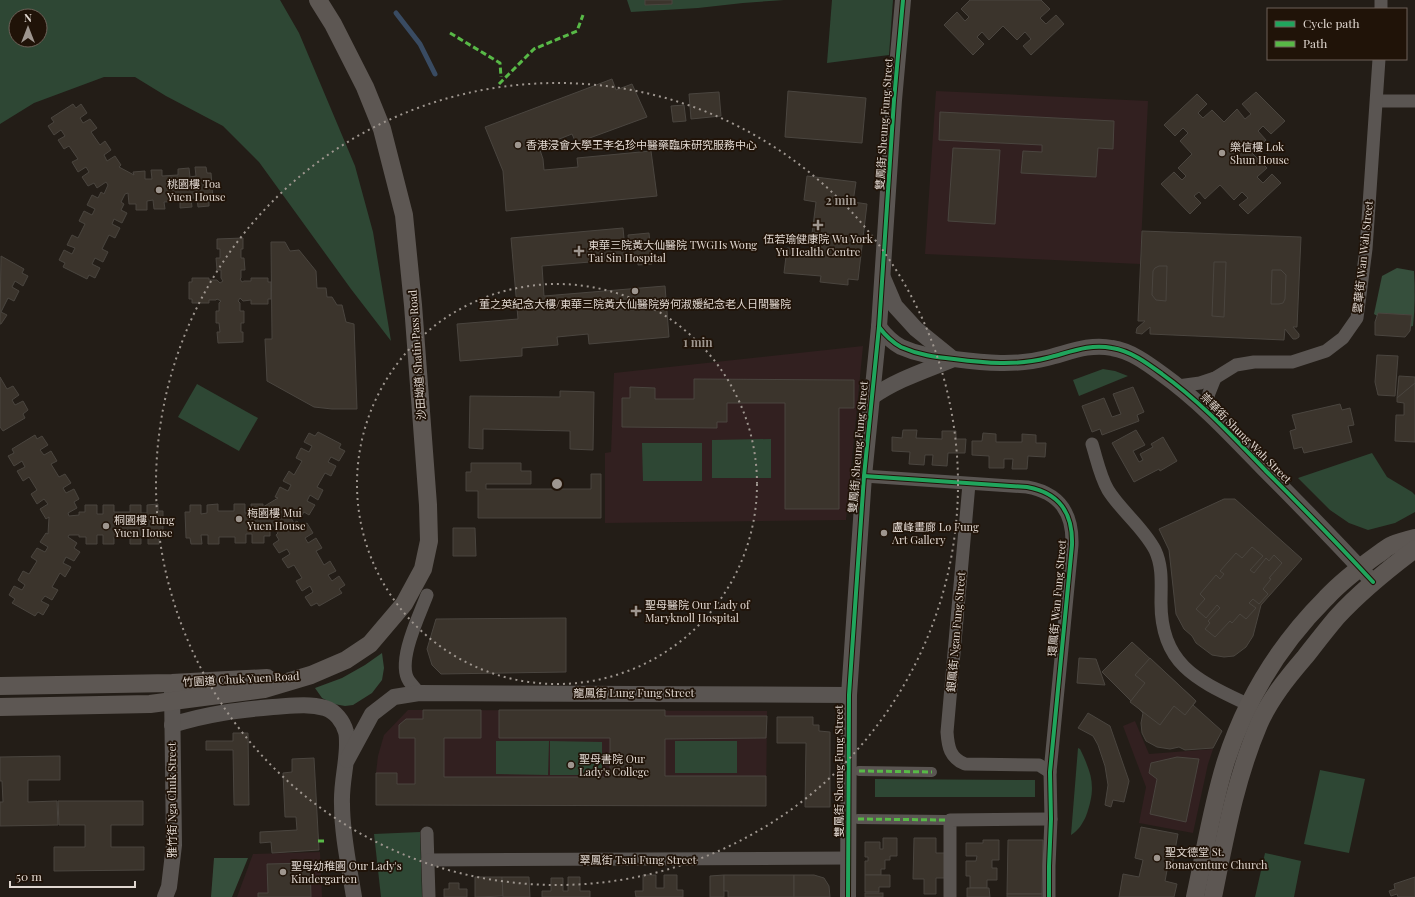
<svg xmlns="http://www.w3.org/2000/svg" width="1415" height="897" viewBox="0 0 1415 897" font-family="'Playfair Display','Noto Sans TC',serif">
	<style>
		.industrial { fill: #322020 }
		.green { fill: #2e4734; fill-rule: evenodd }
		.forest { fill: #364f3c }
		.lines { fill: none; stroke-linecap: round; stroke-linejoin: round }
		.stream { stroke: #394b62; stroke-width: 5 }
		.building { fill: #3b342c; stroke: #4a453f }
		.pedestrian { stroke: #5a5552; stroke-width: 10 }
		.minor { stroke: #5a5552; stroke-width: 13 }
		.tertiary { stroke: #5a5552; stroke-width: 16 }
		.secondary { stroke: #5d5753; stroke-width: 18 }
		.quiet { stroke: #58b947; stroke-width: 3; stroke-dasharray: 6 3; stroke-linecap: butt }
		.cycleway-casing { stroke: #201308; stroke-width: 6 }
		.cycleway { stroke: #20a55d; stroke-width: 4 }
		.ring { fill: none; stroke: #9e968f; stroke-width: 2; stroke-dasharray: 2 4 }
		.poi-dot { fill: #9e968f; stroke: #201308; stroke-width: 1.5 }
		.labels { text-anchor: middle; stroke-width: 3.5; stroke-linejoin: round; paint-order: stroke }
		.street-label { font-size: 11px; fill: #e0d7d0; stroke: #201308 }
		.poi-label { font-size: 11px; fill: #e0d7d0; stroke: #201308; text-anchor: start }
		.centre { fill: #9e968f; stroke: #201308; stroke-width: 2 }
		.ring-label { font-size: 12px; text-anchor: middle; font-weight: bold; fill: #9e968f; stroke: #201308; stroke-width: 3.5; stroke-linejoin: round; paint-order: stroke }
	</style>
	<rect width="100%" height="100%" fill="#231d17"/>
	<g class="industrial">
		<polygon points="936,91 1148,101 1140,264 925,254"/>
		<polygon points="863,346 846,520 605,523 605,453 611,452 614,373"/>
		<polygon points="408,710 767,711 766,806 376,805 376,773 378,756 384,735"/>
		<polygon points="1135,721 1149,754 1213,749 1208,764 1193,833 1139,823 1146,787 1123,726"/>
		<polygon points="320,852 322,897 237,897 253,854"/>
	</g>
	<g class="green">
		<path d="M0,0H280L299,33L355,166L373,232L391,341L351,289L259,162L223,126L166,96L135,77H104L34,103L0,124ZM16,16H40V40H16Z"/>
		<polygon points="627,0 784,0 743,3 698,8 631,12"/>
		<polygon points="832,0 893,0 889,55 827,63"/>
		<polygon points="1103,369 1115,371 1128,376 1079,396 1073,380"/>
		<polygon points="197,384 258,418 239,451 178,417"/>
		<polygon points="771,439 771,478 712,478 712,440"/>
		<polygon points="642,443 702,443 702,481 643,481"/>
		<polygon points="1372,453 1387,477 1412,492 1415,495 1415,512 1395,523 1368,530 1349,523 1330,510 1298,478"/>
		<polygon points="496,741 549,741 548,775 496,774"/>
		<polygon points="550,741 602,742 602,775 550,775"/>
		<rect x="675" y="741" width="62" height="32"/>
		<path d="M1078,748L1080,749C1093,776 1096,788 1086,816C1083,823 1078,831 1071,835Z"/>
		<polygon points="1320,770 1365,779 1349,853 1304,844"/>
		<polygon points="875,779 1035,780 1035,797 875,797"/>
		<polygon points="420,832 422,897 381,897 374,834"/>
		<polygon points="1265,853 1301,861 1294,897 1255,897"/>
	</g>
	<g class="forest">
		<path d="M1397,268L1414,271C1415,290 1415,308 1413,326L1400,329L1374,314L1382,276Z"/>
		<polygon points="382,653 384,668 382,680 372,693 353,705 345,706 334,704 322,698 315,688 342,678 365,665"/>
		<polygon points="214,858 248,858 232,897 211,897"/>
	</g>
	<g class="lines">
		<polyline class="stream" points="396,13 420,44 435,74"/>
	</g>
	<g class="building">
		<polygon points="645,0 672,0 672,4 645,5"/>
		<polygon points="970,0 1041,0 1050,9 1040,18 1046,24 1056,15 1064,24 1031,55 1023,46 1031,39 1025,32 1017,40 1003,26 989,40 982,32 977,37 984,44 973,55 944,25 957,12 965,21 969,17 961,9"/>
		<polygon points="612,79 616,90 632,84 647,117 576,143 572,134 539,147 543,159 544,170 578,167 577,158 651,151 657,196 506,211 503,171 485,127"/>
		<polygon points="788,91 866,98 862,143 785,137"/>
		<polygon points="719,92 721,116 691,119 689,94"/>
		<polygon points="1256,92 1285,121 1271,134 1263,126 1258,131 1266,140 1252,153 1267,168 1257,177 1263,183 1272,174 1281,183 1248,214 1239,205 1248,198 1242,192 1234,200 1220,185 1205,199 1199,192 1194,196 1201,203 1190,214 1161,184 1174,172 1182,180 1186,176 1178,168 1192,154 1180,141 1188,133 1183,128 1175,136 1164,125 1197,94 1207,104 1198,113 1203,118 1212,110 1224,122 1237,109 1245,119 1251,114 1242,104"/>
		<polygon points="73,104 76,108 81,104 87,113 80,118 83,123 90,119 97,128 91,132 100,145 105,141 111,150 104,155 107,161 115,156 121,165 119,167 134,175 133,172 145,171 145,179 152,179 151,170 162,170 162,176 178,175 178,169 189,168 190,177 196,176 195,167 206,167 207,173 211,173 213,199 209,199 209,206 198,207 197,198 191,198 192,207 180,208 180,201 164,202 165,209 154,209 153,200 147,201 147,210 136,210 136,204 129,204 128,193 125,194 121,202 124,204 121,210 127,213 122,223 114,219 112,224 120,228 115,238 109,235 102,249 108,252 103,262 95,258 92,264 100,268 95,278 89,275 87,279 63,267 65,263 59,260 64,250 72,254 75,248 67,245 72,235 78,238 85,224 79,221 84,211 92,215 95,209 87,205 92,195 98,198 101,192 104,194 108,185 106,182 97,188 94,183 88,186 82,177 89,172 86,167 78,172 72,162 78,159 69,146 64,149 58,140 65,136 61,130 54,135 48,126 54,122 51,118"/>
		<polygon points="684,105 686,121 673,122 671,106"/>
		<polygon points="940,112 1114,121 1113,149 1098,148 1096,177 1021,173 1023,151 1042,152 1042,145 939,140"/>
		<polygon points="953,148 1000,150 995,224 948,221"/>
		<polygon points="807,176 856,182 853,202 867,204 858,280 848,279 848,285 820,282 821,276 784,273 787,248 810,250 816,202 804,200"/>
		<polygon points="623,228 626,259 542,266 544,296 665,286 669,337 589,344 588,334 557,337 558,345 522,348 522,356 460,361 457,324 518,319 511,238"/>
		<polygon points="1142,231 1301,237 1297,327 1293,327 1299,334 1299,337 1296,339 1293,339 1285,329 1284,340 1150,334 1150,327 1142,334 1136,333 1137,328 1145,321 1138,321"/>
		<polygon points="649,233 652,264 638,265 638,255 630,256 628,235"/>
		<polygon points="243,238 243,249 241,249 241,258 244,258 245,270 241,270 241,278 240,279 242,282 244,281 251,281 251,278 268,278 268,282 271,282 271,299 268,299 268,304 251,304 251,300 243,301 240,298 238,301 240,303 240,311 244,311 244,323 241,323 241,332 243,332 243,342 218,343 217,332 220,332 219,323 216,323 216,311 219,311 219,303 221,301 217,299 216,300 209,300 209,303 192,303 192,299 189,299 189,282 192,282 192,278 209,278 209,280 217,280 220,283 223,281 221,278 221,270 217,270 216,258 220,258 220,249 217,249 217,239"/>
		<polygon points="271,242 285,242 290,251 299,250 316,271 317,288 326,288 327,297 332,297 337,305 342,305 346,322 354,324 357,409 332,409 314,407 267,381 265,339 272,339"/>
		<polygon points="1,256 24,269 22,273 28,276 23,286 15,281 12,287 19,291 14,301 8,298 1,312 7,315 1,324 0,324"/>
		<polygon points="1214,262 1226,262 1224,317 1212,316"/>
		<polygon points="1159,266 1167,266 1166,301 1156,300 1152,295 1153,271 1155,268"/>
		<polygon points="1272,270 1281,270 1286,275 1285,299 1283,303 1279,304 1271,304"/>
		<polygon points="1378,313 1412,315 1410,331 1405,337 1375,335 1375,322"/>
		<polygon points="1377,355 1398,356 1395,396 1378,395 1375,382"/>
		<polygon points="1399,376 1415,377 1415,383 1397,398"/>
		<polygon points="0,377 7,389 13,386 19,395 12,400 15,405 23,401 28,410 23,414 25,418 3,431 0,427"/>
		<polygon points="694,379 854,380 854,408 839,408 839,509 785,509 785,403 727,403 727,422 717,422 717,428 622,427 622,398 630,398 630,387 655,388 655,399 694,399"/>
		<polygon points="1415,383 1415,442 1395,441 1396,415 1404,415 1404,403 1397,402 1397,398"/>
		<polygon points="1133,387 1144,412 1137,415 1139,421 1102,435 1100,429 1092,432 1082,406 1104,398 1112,417 1121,414 1113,394"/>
		<polygon points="560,391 594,392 593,450 570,449 570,431 483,429 483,449 469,448 470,396 560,397"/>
		<polygon points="1340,404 1342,410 1350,408 1354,425 1348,426 1352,442 1304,453 1302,447 1294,449 1290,431 1296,429 1292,415"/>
		<polygon points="903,430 917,430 916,438 942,439 942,431 956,431 956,439 966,439 965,453 948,453 947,466 932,465 933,455 925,455 924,465 909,464 910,452 892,451 892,437 902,438"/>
		<polygon points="1136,430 1145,445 1133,451 1139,462 1143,460 1140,454 1153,447 1151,444 1163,437 1177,461 1160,471 1159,469 1134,482 1112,443"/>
		<polygon points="318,432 341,444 339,448 345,451 339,461 331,457 328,462 336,466 331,476 325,473 317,487 323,490 318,500 310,495 307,501 315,505 309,515 304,512 300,518 291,512 289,515 294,523 297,521 301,527 307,523 313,533 305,538 308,543 316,538 322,548 316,551 324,565 330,561 336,571 328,575 332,581 339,576 345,585 339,589 342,593 319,606 317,603 311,606 305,597 313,592 310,586 302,591 296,581 302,578 294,565 288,568 282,559 290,554 287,549 279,553 273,544 279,540 276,535 278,533 273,525 270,525 270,536 264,536 264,543 252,543 252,534 246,534 246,543 235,543 235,537 219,537 219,544 208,544 208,535 201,535 202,544 191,544 190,538 186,538 185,512 190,512 190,505 201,505 201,514 207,513 207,505 218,504 218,511 234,511 234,504 245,504 245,513 252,513 251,504 263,504 263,507 278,498 275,497 280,487 288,491 291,485 283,481 289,471 294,475 302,461 296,458 301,448 309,452 312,446 304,442 309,433 315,436"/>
		<polygon points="983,433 996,434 996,442 1022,442 1022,434 1036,435 1036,443 1046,443 1045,457 1028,456 1027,469 1012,469 1013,459 1004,459 1004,468 989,468 989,456 972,455 972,441 982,441"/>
		<polygon points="35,435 37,439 42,436 48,445 40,450 44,455 51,451 57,461 51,464 59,477 65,474 71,483 63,488 66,493 74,489 79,499 74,502 77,508 68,513 69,516 79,515 79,512 85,512 85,505 97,505 97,514 103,514 103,505 114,505 114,512 130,512 130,505 141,505 141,513 147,513 147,505 158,504 158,511 163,511 163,537 159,537 159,544 148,544 148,535 141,535 141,544 130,544 130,537 114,537 114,544 103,544 103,535 97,535 97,544 86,544 86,537 79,537 79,535 69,535 68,537 77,543 74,548 80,552 74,561 66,557 63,563 71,567 65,577 60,573 52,587 58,590 52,600 45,596 41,601 49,605 43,615 38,612 35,616 12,603 15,599 9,595 14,586 22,590 25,585 18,580 23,571 29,574 37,561 31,557 37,548 45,552 48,547 40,542 46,533 48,534 49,517 46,519 40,509 48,504 44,499 37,504 31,494 37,490 29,477 23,481 17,471 25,467 22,461 14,466 8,456 14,453 12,449"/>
		<polygon points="471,463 521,463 521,471 531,471 531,484 486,484 486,489 591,489 591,474 601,474 601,518 478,518 478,491 466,491 466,472 471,472"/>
		<polygon points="1224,499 1235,499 1302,559 1261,605 1253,636 1246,647 1234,656 1224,657 1212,655 1196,643 1192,636 1184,629 1176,614 1169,550 1159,529"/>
		<polygon points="453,528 475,528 476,556 453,556"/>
		<polygon points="1252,547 1263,556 1250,570 1254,573 1266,558 1269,561 1274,555 1282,563 1269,578 1271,579 1263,589 1268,594 1259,604 1253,599 1249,603 1256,608 1246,619 1240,614 1232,623 1230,621 1215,637 1205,629 1210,623 1208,621 1220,608 1217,605 1206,618 1196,609 1205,599 1200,594 1216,575 1220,579 1224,574 1220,571 1236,553 1242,558"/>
		<polygon points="566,618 566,672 441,674 432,665 427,649 436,619"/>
		<polygon points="1132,642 1196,701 1193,705 1222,731 1213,748 1185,750 1179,747 1170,749 1157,747 1146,741 1142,733 1141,723 1143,713 1102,672"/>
		<polygon points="1079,658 1096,659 1105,685 1077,683"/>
		<polygon points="1150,658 1196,701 1185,715 1174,706 1160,725 1130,702 1145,683 1135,675"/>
		<polygon points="423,710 481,710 481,738 444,738 444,777 610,777 610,738 499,738 499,710 665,710 665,716 767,716 766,738 665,739 665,776 766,776 766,806 376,805 376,773 397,773 397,784 415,784 415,738 399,738 399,725 406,719 423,719"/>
		<polygon points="1088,713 1110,726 1129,781 1124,802 1113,800 1111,807 1105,805 1108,785 1105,766 1098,745 1093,736 1078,728"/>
		<polygon points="777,717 813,717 813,725 819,725 819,731 830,732 830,807 805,807 806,743 777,743"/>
		<polygon points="233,733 248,733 249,805 234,805 233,750 206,750 206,741 233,741"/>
		<polygon points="60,756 60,780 28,780 28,802 57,801 58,825 0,826 0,802 3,802 2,781 0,781 0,757"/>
		<polygon points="1177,757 1199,759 1186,822 1150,814 1157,779 1149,773 1151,763"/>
		<polygon points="314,758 319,850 272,853 271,842 260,843 260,832 297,830 296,817 285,817 283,773 292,772 292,759"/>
		<polygon points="58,801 143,801 143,825 111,825 111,847 144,847 144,870 54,871 54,847 85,847 85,825 59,825"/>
		<polygon points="1141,827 1178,834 1172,866 1168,865 1165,881 1177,884 1174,897 1119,897 1123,874 1139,877 1143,860 1135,858"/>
		<polygon points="883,838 897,838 897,856 890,856 890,860 885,860 885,869 881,869 881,875 865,875 865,861 868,861 868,857 865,857 865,842 880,842 880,849 883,849"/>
		<polygon points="914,838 936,838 936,853 945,853 945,878 936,878 936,894 924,894 924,879 913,879"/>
		<polygon points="983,840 999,840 999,860 992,860 992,868 997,868 997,880 987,880 987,888 970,888 970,876 966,876 966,861 976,861 977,856 966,856 966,843 983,843"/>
		<polygon points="1008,840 1043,840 1042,894 1007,894"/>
		<polygon points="310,863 311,897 258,897 258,893 268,893 267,864"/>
		<polygon points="643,875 656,875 656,888 664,888 664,875 677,875 677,890 683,890 683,897 636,897 635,891 643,891"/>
		<polygon points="724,875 724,897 710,897 710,876"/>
		<polygon points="724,875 794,875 794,897 728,897 728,891 724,891"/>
		<polygon points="794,875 814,875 824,878 829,886 830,897 794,897"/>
		<polygon points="865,875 890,875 890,887 879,887 879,892 865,892"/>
		<polygon points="475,877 502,877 503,896 475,897"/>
		<polygon points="502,877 529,877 530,897 503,897"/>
		<polygon points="568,877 580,877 580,891 590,891 590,897 542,897 542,891 551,891 551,878 563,878 563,891 568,891"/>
		<polygon points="1415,877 1415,897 1398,897 1397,894 1391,896 1389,891 1395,889 1394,884"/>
		<polygon points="449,883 459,883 459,889 467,889 467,897 444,897 444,889 449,889"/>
		<polygon points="967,888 989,888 990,897 967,897"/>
		<rect x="865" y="893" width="18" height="4"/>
		<rect x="1007" y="894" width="35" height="3"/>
	</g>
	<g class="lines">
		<g class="pedestrian">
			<polyline points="859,771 932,772"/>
			<polyline points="858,819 946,820"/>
		</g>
		<g class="minor">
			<polyline points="1381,9 1381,0"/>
			<polyline points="1377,101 1415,101"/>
			<polyline points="1178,386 1200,383 1215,378 1236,365 1254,362 1292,362 1326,351 1343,338 1357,318 1366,249 1379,59"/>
			<polyline points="1205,409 1209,393 1215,378"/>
			<path d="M1092,444C1097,460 1100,476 1108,490C1121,511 1143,527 1155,550C1163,567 1161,584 1161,603C1161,666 1199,681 1249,705"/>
			<path d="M864,476L1027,487C1060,493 1073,513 1072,545L1050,772L1051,819L1049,866V897"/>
			<path d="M969,484L947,732C948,747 950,758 965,764L1039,765L1050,772"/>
			<path d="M419,693C416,689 412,685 409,681C396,662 420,614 427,595"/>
			<polyline points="427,833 429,897"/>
			<polyline points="428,860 848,858"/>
			<polyline points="950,897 950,820 1051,819"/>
		</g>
		<g class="tertiary">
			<polyline points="883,278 895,306 916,329 953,359"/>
			<path d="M879,327C885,335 892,342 901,347C919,355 935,357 954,359C985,363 1016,366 1047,358C1068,353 1089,343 1112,348C1131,351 1147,363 1162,374C1201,402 1233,437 1266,471C1302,507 1338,544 1373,582"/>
			<path d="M872,397C896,380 924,371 951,360"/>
			<path d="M172,725C206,714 238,710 273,707C290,706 308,703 325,708C335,711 343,721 346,732C347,735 347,740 347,744C347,764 341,784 342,804C342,835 349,866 354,897"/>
			<polyline points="347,760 372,714 394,697 419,693 849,695"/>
			<polyline points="165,897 169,887 174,845 172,689"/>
			<polyline points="848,897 849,695 864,476 879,327 894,100 903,0"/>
		</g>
		<g class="secondary">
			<polyline points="0,686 172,683 267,678"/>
			<polyline points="0,707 150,704 264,689 311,675 346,660 370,644 404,604 423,569 429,541 428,505 413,305 404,215 382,129 365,87 333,24 318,0"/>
			<path d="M1195,897C1205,852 1212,805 1226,761C1246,699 1280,644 1326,598C1341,582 1359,568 1377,555C1382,552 1387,547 1392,545C1399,542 1407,540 1415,538"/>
			<path d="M1213,897C1225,838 1235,780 1259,724C1270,699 1287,678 1305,657C1316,643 1326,630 1337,617C1361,591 1387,570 1415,549"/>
		</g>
		<g class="quiet">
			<polyline points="450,33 500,63 501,77"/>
			<polyline points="499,84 534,49 577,31 583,15"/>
			<polyline points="859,771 932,772"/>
			<polyline points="858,819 946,820"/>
			<polyline points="318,841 325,841"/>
		</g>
		<g class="cycleway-casing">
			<g id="cycleway">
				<path d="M879,327C885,335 892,342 901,347C919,355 935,357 954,359C985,363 1016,366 1047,358C1068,353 1089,343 1112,348C1131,351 1147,363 1162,374C1201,402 1233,437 1266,471C1302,507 1338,544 1373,582"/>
				<path d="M864,476L1027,487C1060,493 1073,513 1072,545L1050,772L1051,819L1049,866V897"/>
				<polyline points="848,897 849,695 864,476 879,327 894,100 903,0"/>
			</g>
		</g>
		<use href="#cycleway" class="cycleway"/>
	</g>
	<g class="ring">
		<circle cx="557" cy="484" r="200"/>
		<circle cx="557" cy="484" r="401"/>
	</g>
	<g class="poi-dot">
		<circle cx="518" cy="145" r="4"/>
		<circle cx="1222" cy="153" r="4"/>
		<circle cx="159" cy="190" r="4"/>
		<path d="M816 219h4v4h4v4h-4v4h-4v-4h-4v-4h4z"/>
		<path d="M577 245h4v4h4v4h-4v4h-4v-4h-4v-4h4z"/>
		<circle cx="635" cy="291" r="4"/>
		<circle cx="239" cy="519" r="4"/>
		<circle cx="106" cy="526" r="4"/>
		<circle cx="884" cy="533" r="4"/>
		<path d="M634 605h4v4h4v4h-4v4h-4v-4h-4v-4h4z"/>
		<circle cx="571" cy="765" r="4"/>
		<circle cx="1157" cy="858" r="4"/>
		<circle cx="283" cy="872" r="4"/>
	</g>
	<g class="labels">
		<g class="street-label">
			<text transform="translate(884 124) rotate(-86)" y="4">雙鳳街 Sheung Fung Street</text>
			<text transform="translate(1363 257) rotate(-84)" y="4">雲華街 Wan Wah Street</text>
			<text transform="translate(417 355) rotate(-94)" y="4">沙田坳道 Shatin Pass Road</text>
			<text transform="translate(1246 438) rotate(45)" y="4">崇華街 Shung Wah Street</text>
			<text transform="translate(858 447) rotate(-85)" y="4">雙鳳街 Sheung Fung Street</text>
			<text transform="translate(1057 598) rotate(-85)" y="4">環鳳街 Wan Fung Street</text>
			<text transform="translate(956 632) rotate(-85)" y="4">銀鳳街 Ngan Fung Street</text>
			<text transform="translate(241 679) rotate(-3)" y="4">竹園道 Chuk Yuen Road</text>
			<text x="634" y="697">龍鳳街 Lung Fung Street</text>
			<text transform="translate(839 771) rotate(-90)" y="4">雙鳳街 Sheung Fung Street</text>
			<text transform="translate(172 800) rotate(-90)" y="4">雅竹街 Nga Chuk Street</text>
			<text x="638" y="864">翠鳳街 Tsui Fung Street</text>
		</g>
		<g class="poi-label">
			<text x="526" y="149">香港浸會大學王李名珍中醫藥臨床研究服務中心</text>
			<text x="1230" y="151">樂信樓 Lok<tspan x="1230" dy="13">Shun House</tspan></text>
			<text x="167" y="188">桃園樓 Toa<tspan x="167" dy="13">Yuen House</tspan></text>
			<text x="818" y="243" text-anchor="middle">伍若瑜健康院 Wu York<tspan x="818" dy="13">Yu Health Centre</tspan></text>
			<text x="588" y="249">東華三院黃大仙醫院 TWGHs Wong<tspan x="588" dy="13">Tai Sin Hospital</tspan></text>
			<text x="635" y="308" text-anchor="middle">董之英紀念大樓/東華三院黃大仙醫院勞何淑媛紀念老人日間醫院</text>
			<text x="247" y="517">梅園樓 Mui<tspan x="247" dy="13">Yuen House</tspan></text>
			<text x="114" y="524">桐園樓 Tung<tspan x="114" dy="13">Yuen House</tspan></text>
			<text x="892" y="531">盧峰畫廊 Lo Fung<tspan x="892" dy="13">Art Gallery</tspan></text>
			<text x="645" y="609">聖母醫院 Our Lady of<tspan x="645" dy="13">Maryknoll Hospital</tspan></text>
			<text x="579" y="763">聖母書院 Our<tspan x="579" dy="13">Lady's College</tspan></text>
			<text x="1165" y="856">聖文德堂 St.<tspan x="1165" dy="13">Bonaventure Church</tspan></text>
			<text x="291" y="870">聖母幼稚園 Our Lady's<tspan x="291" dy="13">Kindergarten</tspan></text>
		</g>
	</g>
	<circle cx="557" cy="484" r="6" class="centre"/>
	<g class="ring-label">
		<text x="841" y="205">2 min</text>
		<text x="698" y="347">1 min</text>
	</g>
	<rect x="1267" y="8" width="140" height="52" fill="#201308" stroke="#6d6158"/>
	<rect x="1275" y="21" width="20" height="6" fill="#20a55d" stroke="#6d6158"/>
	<text x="1303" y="28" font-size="12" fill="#e0d7d0">Cycle path</text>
	<rect x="1275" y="41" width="20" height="6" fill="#58b947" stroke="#6d6158"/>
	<text x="1303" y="48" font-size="12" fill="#e0d7d0">Path</text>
	<g transform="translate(28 28)"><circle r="19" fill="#201308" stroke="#6d6158"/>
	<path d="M0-3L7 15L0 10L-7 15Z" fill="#9e968f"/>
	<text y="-6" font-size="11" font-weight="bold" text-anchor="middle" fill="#e0d7d0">N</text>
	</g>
	<path d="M10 881v6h125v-6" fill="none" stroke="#e0d7d0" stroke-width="2"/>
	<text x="16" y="881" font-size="12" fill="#e0d7d0" stroke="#201308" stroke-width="3" paint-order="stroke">50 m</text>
</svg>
